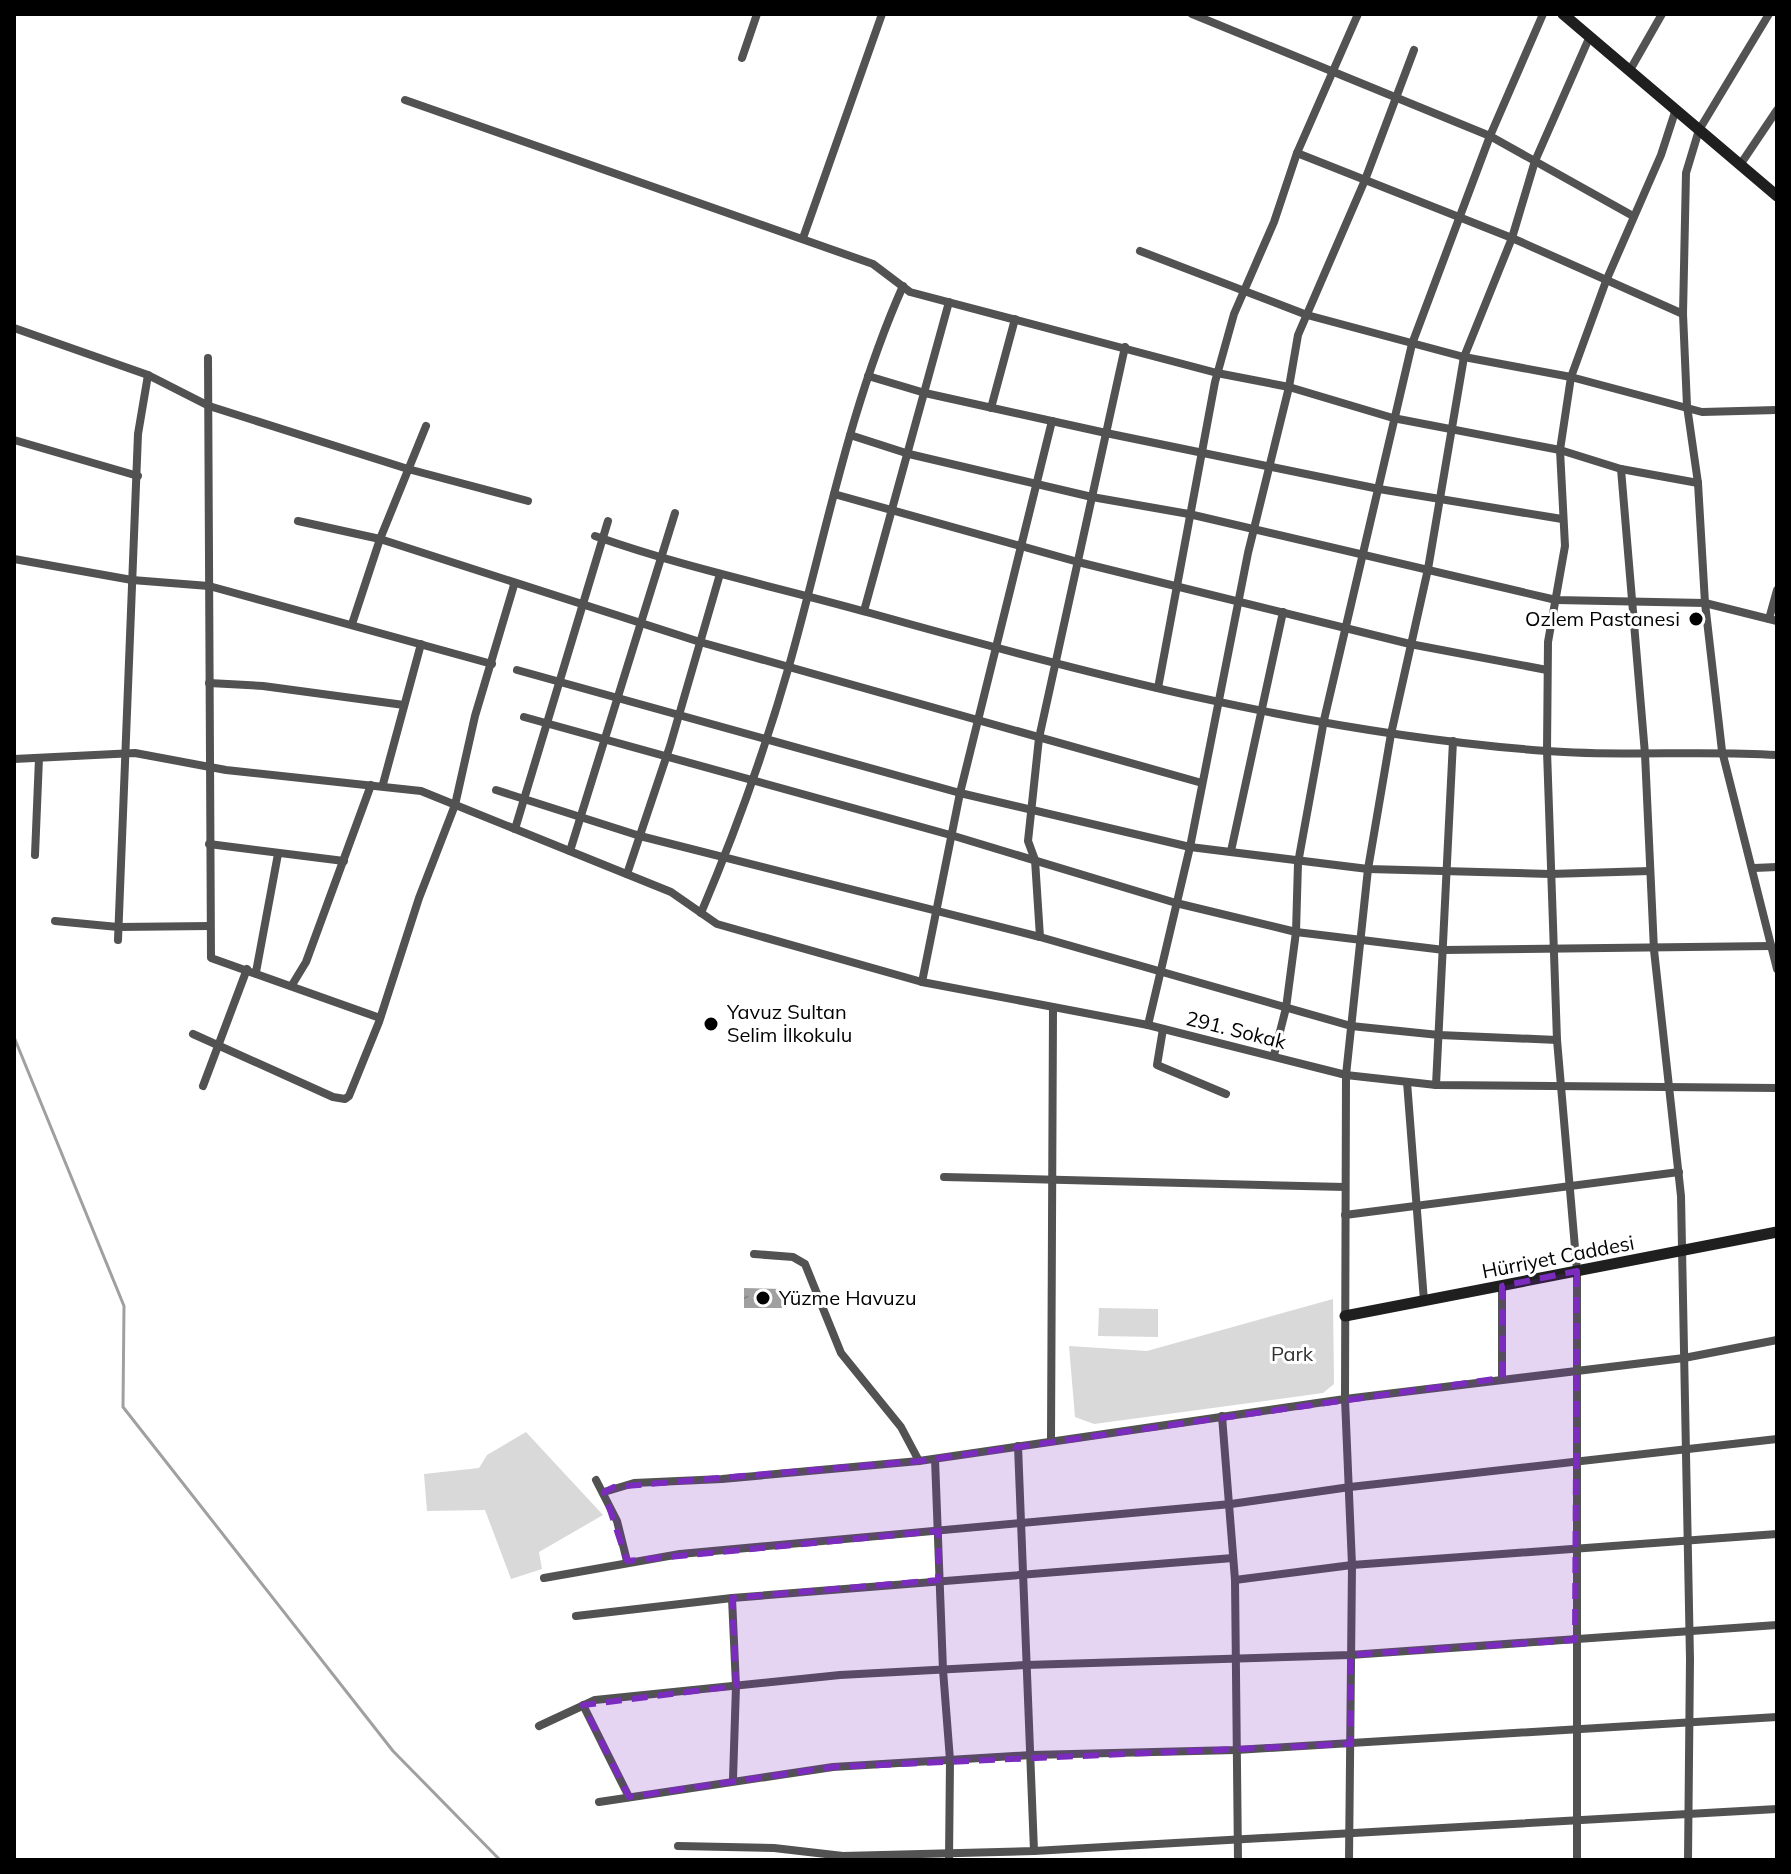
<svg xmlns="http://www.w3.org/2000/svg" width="1791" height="1874" viewBox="0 0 1791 1874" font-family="Mulish,sans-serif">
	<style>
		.green { fill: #d9d9d9 }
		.water { fill: url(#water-ripples) }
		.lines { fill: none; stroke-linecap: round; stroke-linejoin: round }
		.stream { stroke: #a0a0a0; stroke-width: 3 }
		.street { stroke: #525252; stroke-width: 8 }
		.secondary { stroke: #1f1f1f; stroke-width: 11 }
		.marked { fill: #7b2cbf; fill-opacity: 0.2; stroke: #7b2cbf; stroke-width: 6; stroke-dasharray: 16 10; stroke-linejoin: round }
		.poi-dot { fill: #000; stroke: #fff; stroke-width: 3 }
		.labels { text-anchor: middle; stroke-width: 6; stroke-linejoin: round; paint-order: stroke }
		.poi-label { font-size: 20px; fill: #000; stroke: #fff; text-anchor: start }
		.street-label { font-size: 20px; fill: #000; stroke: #fff }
		.park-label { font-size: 20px; fill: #303030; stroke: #fff }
	</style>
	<defs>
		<pattern id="water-ripples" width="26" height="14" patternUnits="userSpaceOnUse" patternTransform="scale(2)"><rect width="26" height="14" fill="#a0a0a0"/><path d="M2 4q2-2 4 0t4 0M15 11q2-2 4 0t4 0" fill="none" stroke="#888"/></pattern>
	</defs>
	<rect width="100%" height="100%" fill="#fff"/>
	<g class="green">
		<polygon points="1333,1299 1334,1384 1323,1393 1094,1424 1075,1417 1069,1346 1147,1351"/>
		<polygon points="1099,1308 1158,1309 1158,1337 1098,1336"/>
		<polygon points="526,1432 603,1515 539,1552 542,1569 511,1579 485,1510 427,1511 424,1474 479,1468 487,1455"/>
	</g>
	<polygon class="water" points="744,1288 782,1289 782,1308 744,1308"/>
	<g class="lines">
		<polyline class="stream" points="14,1037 124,1306 123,1407 393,1751 500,1860"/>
		<g class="street">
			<polyline points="1192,14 1490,136 1633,216"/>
			<polyline points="1769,14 1699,130 1686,173 1683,314 1687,406 1698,483 1705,603 1722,751 1777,969"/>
			<polyline points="742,58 757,14"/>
			<polyline points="1630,70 1662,14"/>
			<polyline points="405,100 873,264 910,292 1217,373 1289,387 1393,418 1560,450 1621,469 1698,483"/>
			<polyline points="1297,153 1512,238 1683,314"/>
			<polyline points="1740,165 1777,110"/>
			<polyline points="803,238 882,14"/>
			<polyline points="1140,251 1307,315 1464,357 1571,377 1702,412 1777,410"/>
			<polyline points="14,328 148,375 209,406 408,469 528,501"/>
			<polyline points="208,358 211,958 380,1018"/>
			<polyline points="868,376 925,393 1106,433 1379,489 1562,519"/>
			<polyline points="991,408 1015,319"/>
			<polyline points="850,435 909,454 1092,497 1189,514 1556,600 1705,603 1777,621"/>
			<polyline points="14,440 138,476"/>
			<polyline points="1621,469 1645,754 1654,950 1681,1196 1690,1659 1688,1860"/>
			<polyline points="834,494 1078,562 1410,644 1547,670"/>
			<polyline points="298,521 380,539 700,642 1202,783"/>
			<path d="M595,536C685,568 778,587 870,613C1091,675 1317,734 1547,751C1623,757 1700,750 1777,755"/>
			<polyline points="14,559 132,580 209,586 492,664"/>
			<polyline points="864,611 949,302"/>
			<polyline points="1769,619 1777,590"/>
			<polyline points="352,624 380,539 426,426"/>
			<polyline points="517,670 960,793 1190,847 1368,869 1550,874 1650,871"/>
			<polyline points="209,683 263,686 404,705"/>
			<polyline points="1158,688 1215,382 1234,314 1274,222 1297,153 1358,14"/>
			<polyline points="524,717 954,836 1176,903 1296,932 1444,950 1771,946"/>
			<polyline points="14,759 135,753 226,770 421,791 671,892 717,924 922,982 1148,1025 1346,1075 1436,1085 1777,1088"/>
			<polyline points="383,784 421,644"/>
			<polyline points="496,790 640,836 1040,937 1351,1026 1439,1035 1557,1040"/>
			<polyline points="515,829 608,521"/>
			<polyline points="209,844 344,861"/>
			<polyline points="570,851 675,513"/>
			<polyline points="1231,851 1283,612"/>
			<polyline points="35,855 39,758"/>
			<polyline points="1754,868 1777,867"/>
			<polyline points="627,874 670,746 720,574"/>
			<path d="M701,913C735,833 765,750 789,666C825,539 849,407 903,286"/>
			<polyline points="55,921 118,927 210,926"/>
			<polyline points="1040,937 1035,860 1028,841 1039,738 1125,347"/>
			<polyline points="118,940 138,434 148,375"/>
			<polyline points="256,972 278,854"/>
			<polyline points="922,982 960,793 1052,421"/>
			<polyline points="292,985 306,962 371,785"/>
			<polyline points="1148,1025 1190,847 1248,553 1289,387 1298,335 1365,180 1414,50"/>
			<polyline points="1163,1029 1157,1065 1226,1094"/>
			<polyline points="193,1034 333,1097 345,1099 349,1096 379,1022 419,898 455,805 475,716 514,585"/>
			<polyline points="1274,1055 1286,1008 1296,932 1298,863 1324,720 1412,344 1490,136 1543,14"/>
			<polyline points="1407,1082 1424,1301"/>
			<polyline points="1436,1085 1453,741"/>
			<polyline points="203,1086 247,969"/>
			<polyline points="944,1177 1345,1187"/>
			<polyline points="1345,1215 1679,1172"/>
			<polyline points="754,1254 793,1257 805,1264 841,1353 901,1427 919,1461"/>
			<polyline points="1502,1286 1502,1378"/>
			<polyline points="1222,1416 1235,1580 1238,1860"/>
			<polyline points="1051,1441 1053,1010"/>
			<polyline points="1018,1446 1034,1851"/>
			<polyline points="935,1459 943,1670 950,1760 949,1860"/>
			<polyline points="596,1480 617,1521 627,1561"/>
			<polyline points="604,1492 634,1483 722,1479 919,1461 1345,1399 1684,1358 1777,1340"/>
			<polyline points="544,1578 680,1554 1231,1504 1350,1487 1777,1439"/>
			<polyline points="1235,1580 1352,1565 1777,1534"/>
			<polyline points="732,1598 736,1686 733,1779"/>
			<polyline points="576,1616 732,1598 1233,1558"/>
			<polyline points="583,1705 629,1797"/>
			<polyline points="539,1726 595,1700 840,1675 1026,1665 1350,1655 1777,1625"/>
			<polyline points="599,1802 833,1767 1031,1755 1236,1750 1777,1717"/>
			<polyline points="678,1846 774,1848 843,1856 1034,1851 1777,1809"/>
			<polyline points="1349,1860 1352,1565 1345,1399 1346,1075 1368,869 1391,734 1428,569 1464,357 1512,238 1535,161 1590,36"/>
			<polyline points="1577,1860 1577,1271 1557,1040 1547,751 1548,642 1565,546 1560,450 1571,377 1606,281 1661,155 1676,109"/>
		</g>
		<g class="secondary">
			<polyline points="1563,14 1777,196"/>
			<polyline points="1345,1316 1777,1232"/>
		</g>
	</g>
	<path class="marked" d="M1577,1271L1575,1640L1350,1655L1351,1744L833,1767L629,1797L583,1705L736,1686L732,1598L938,1580L939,1531L627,1561L604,1492L614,1487L919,1461L1502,1378V1286Z"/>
	<g class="poi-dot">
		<circle cx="1696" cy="619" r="8"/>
		<circle cx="711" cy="1024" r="8"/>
		<circle cx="763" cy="1298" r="8"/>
	</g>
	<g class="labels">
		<g class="poi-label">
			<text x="1680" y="626" text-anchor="end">Ozlem Pastanesi</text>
			<text x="727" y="1019">Yavuz Sultan<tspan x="727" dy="23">Selim İlkokulu</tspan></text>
			<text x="779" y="1305">Yüzme Havuzu</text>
		</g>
		<g class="street-label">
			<text transform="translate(1236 1030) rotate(14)" y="7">291. Sokak</text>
			<text transform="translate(1558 1257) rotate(-11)" y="7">Hürriyet Caddesi</text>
		</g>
		<g class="park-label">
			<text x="1292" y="1361">Park</text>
		</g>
	</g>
	<rect width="1791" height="1874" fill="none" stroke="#000000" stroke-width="32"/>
</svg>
